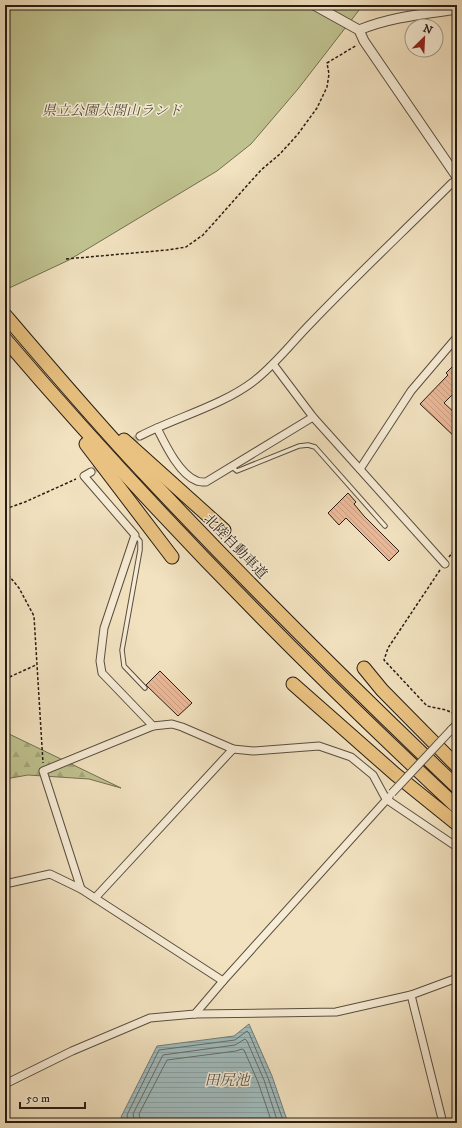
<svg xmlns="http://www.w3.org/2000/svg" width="462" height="1128" viewBox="0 0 462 1128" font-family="'IM FELL DW Pica','Noto Serif JP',serif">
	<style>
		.forest { fill: url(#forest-firs); stroke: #726f52 }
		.green { fill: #bfc28f; stroke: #726f52 }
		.water { fill: url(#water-rules); stroke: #6f7b79 }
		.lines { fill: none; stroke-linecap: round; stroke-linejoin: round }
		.shore { stroke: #636c68; stroke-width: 1 }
		.building { fill: url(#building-back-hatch); stroke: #261c14 }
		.minor-tunnel { stroke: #c9ba9e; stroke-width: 7; stroke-dasharray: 7 3.5; stroke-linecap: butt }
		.service-casing { stroke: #594e3f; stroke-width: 5.5 }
		.minor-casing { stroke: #594e3f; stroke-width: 9 }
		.tertiary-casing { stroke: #594e3f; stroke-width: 11 }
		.motorway-casing { stroke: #261c14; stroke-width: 15 }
		.path { stroke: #261c14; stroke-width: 1.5; stroke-dasharray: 3 2; stroke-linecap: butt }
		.service { stroke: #f7ecd6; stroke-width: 3.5 }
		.minor { stroke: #f7ecd6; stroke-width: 7 }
		.tertiary { stroke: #f7ecd6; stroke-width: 9 }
		.motorway { stroke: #e9c180; stroke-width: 13 }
		.minor-bridge-casing { stroke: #594e3f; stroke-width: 9; stroke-linecap: butt }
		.minor-bridge { stroke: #f7ecd6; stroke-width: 7 }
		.labels { text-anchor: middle; stroke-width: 3; stroke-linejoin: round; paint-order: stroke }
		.park-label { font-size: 14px; font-style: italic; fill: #544e39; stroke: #f7ecd6 }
		.street-label { font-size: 14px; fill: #261c14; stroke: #f7ecd6 }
		.water-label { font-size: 15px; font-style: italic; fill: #51544f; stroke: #f7ecd6 }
	</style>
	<defs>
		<pattern id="forest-firs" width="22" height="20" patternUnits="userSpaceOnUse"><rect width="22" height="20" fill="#bfc28f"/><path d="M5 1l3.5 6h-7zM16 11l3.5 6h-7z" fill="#a4a67a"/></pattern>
		<pattern id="water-rules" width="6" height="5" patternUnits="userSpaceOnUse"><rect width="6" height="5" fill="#a0bbbd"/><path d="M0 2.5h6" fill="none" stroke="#8aa0a2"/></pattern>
		<pattern id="building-back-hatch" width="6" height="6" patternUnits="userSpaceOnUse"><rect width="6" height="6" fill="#ebb898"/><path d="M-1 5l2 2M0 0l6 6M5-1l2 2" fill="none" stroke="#c99e82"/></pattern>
	</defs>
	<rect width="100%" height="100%" fill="#f2e2c0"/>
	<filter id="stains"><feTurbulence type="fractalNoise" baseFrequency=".005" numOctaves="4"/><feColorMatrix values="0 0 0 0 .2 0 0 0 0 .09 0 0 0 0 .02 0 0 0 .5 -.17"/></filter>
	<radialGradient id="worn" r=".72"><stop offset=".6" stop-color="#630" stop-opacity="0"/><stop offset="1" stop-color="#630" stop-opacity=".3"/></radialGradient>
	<polygon class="forest" points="5,732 121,788 89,779 28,775 5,779"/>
	<polygon class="green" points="5,5 363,5 298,89 251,144 217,171 69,260 5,290"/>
	<polygon class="water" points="249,1024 272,1076 288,1123 127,1123 121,1117 157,1046 234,1036"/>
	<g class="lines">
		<g class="shore">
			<polyline points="129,1123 127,1115 159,1050 235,1040 247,1031 249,1033 268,1078 284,1123"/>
			<polyline points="135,1123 133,1114 163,1055 235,1045 245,1039 247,1041 264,1080 278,1123"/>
			<polyline points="141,1123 139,1114 167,1060 236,1051 242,1049 244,1050 258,1082 272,1123"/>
		</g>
	</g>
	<g class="building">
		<polygon points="457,362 457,390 444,403 457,415 457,439 420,404 448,375 446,373"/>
		<polygon points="348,493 356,502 354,504 364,516 399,551 389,561 346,518 339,525 328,513"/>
		<polygon points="160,671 192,703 178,716 146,685"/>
	</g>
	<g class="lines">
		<polyline class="minor-tunnel" points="91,472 140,436"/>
		<g class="service-casing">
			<g id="service">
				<polyline points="232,467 237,471 299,446 308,445 315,447 385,526"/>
				<polyline points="135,535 140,541 140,550 122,650 124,666 145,688"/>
			</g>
		</g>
		<g class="minor-casing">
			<g id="minor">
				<polyline points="273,364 313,417 445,564"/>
				<path d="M157,428C165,444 179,474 197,481C199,482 203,482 206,482L313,417"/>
				<path d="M140,436C177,417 221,406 254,381C276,364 293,341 312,322C357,275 406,229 452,183L457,181"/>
				<polyline points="360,469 411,391 457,337"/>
				<polyline points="91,472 84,476 135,535 104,628 100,661 102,673 153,726"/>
				<polyline points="451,730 457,724"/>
				<polyline points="5,884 50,874 81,889 223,981"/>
				<polyline points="81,889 43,771 153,726 172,724 182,727 233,749 253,751 319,746 351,757 373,775 386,799 457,847"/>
				<polyline points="95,898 233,749"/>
				<polyline points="411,995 443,1123"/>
				<polyline points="195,1014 223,981 389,797"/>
				<polyline points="5,1084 72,1051 150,1018 195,1014 336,1012 411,995 457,978"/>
			</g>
		</g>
		<g class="tertiary-casing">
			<g id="tertiary">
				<polyline points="314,5 359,30 364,41 457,177"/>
				<path d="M359,30C390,17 424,14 457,9"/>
			</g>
		</g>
		<g class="motorway-casing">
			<g id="motorway">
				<path d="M5,315C51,369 96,422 144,473C245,581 350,685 457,787"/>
				<path d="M5,339C146,504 298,659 457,807"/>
				<polyline points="124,440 224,530"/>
				<polyline points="86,444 172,557"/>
				<polyline points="364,668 382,690 457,766"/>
				<polyline points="293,684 395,774 457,824"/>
			</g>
		</g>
		<g class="path">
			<polyline points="66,259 167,250 186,247 203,235 261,170 280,154 298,134 317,108 327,87 329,74 327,63 357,45"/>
			<polyline points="5,509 25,502 76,479"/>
			<polyline points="5,516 10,507"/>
			<polyline points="449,557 457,546"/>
			<polyline points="440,570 388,648 384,660 427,706 446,710 457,715"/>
			<polyline points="5,571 19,588 34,616 43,763"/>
			<polyline points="5,679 36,665"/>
		</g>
		<use href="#service" class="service"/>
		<use href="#minor" class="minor"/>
		<use href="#tertiary" class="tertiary"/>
		<use href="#motorway" class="motorway"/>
		<g class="minor-bridge-casing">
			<polyline id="minor-bridge" points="392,793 451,730"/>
		</g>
		<use href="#minor-bridge" class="minor-bridge"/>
	</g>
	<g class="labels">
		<g class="park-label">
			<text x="112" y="115">県立公園太閤山ランド</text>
		</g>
		<g class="street-label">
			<text transform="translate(236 546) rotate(46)" y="5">北陸自動車道</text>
		</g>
		<g class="water-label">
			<text x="227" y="1085">田尻池</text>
		</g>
	</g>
	<rect width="462" height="1128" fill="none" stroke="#f2e2c0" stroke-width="20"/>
	<rect x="6" y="6" width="450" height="1116" fill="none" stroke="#261c14" stroke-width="2"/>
	<rect x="10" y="10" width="442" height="1108" fill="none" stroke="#261c14"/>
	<g transform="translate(424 38) rotate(24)"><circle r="19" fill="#f7ecd6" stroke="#a39988"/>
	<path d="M0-3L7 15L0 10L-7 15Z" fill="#8f2418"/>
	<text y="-6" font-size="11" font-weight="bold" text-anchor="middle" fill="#261c14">N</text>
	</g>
	<path d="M20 1102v6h65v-6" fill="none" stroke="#261c14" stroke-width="2"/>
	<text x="26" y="1102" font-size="12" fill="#261c14" stroke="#f7ecd6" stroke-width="3" paint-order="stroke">50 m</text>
	<rect width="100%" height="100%" filter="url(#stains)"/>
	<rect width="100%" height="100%" fill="url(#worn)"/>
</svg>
